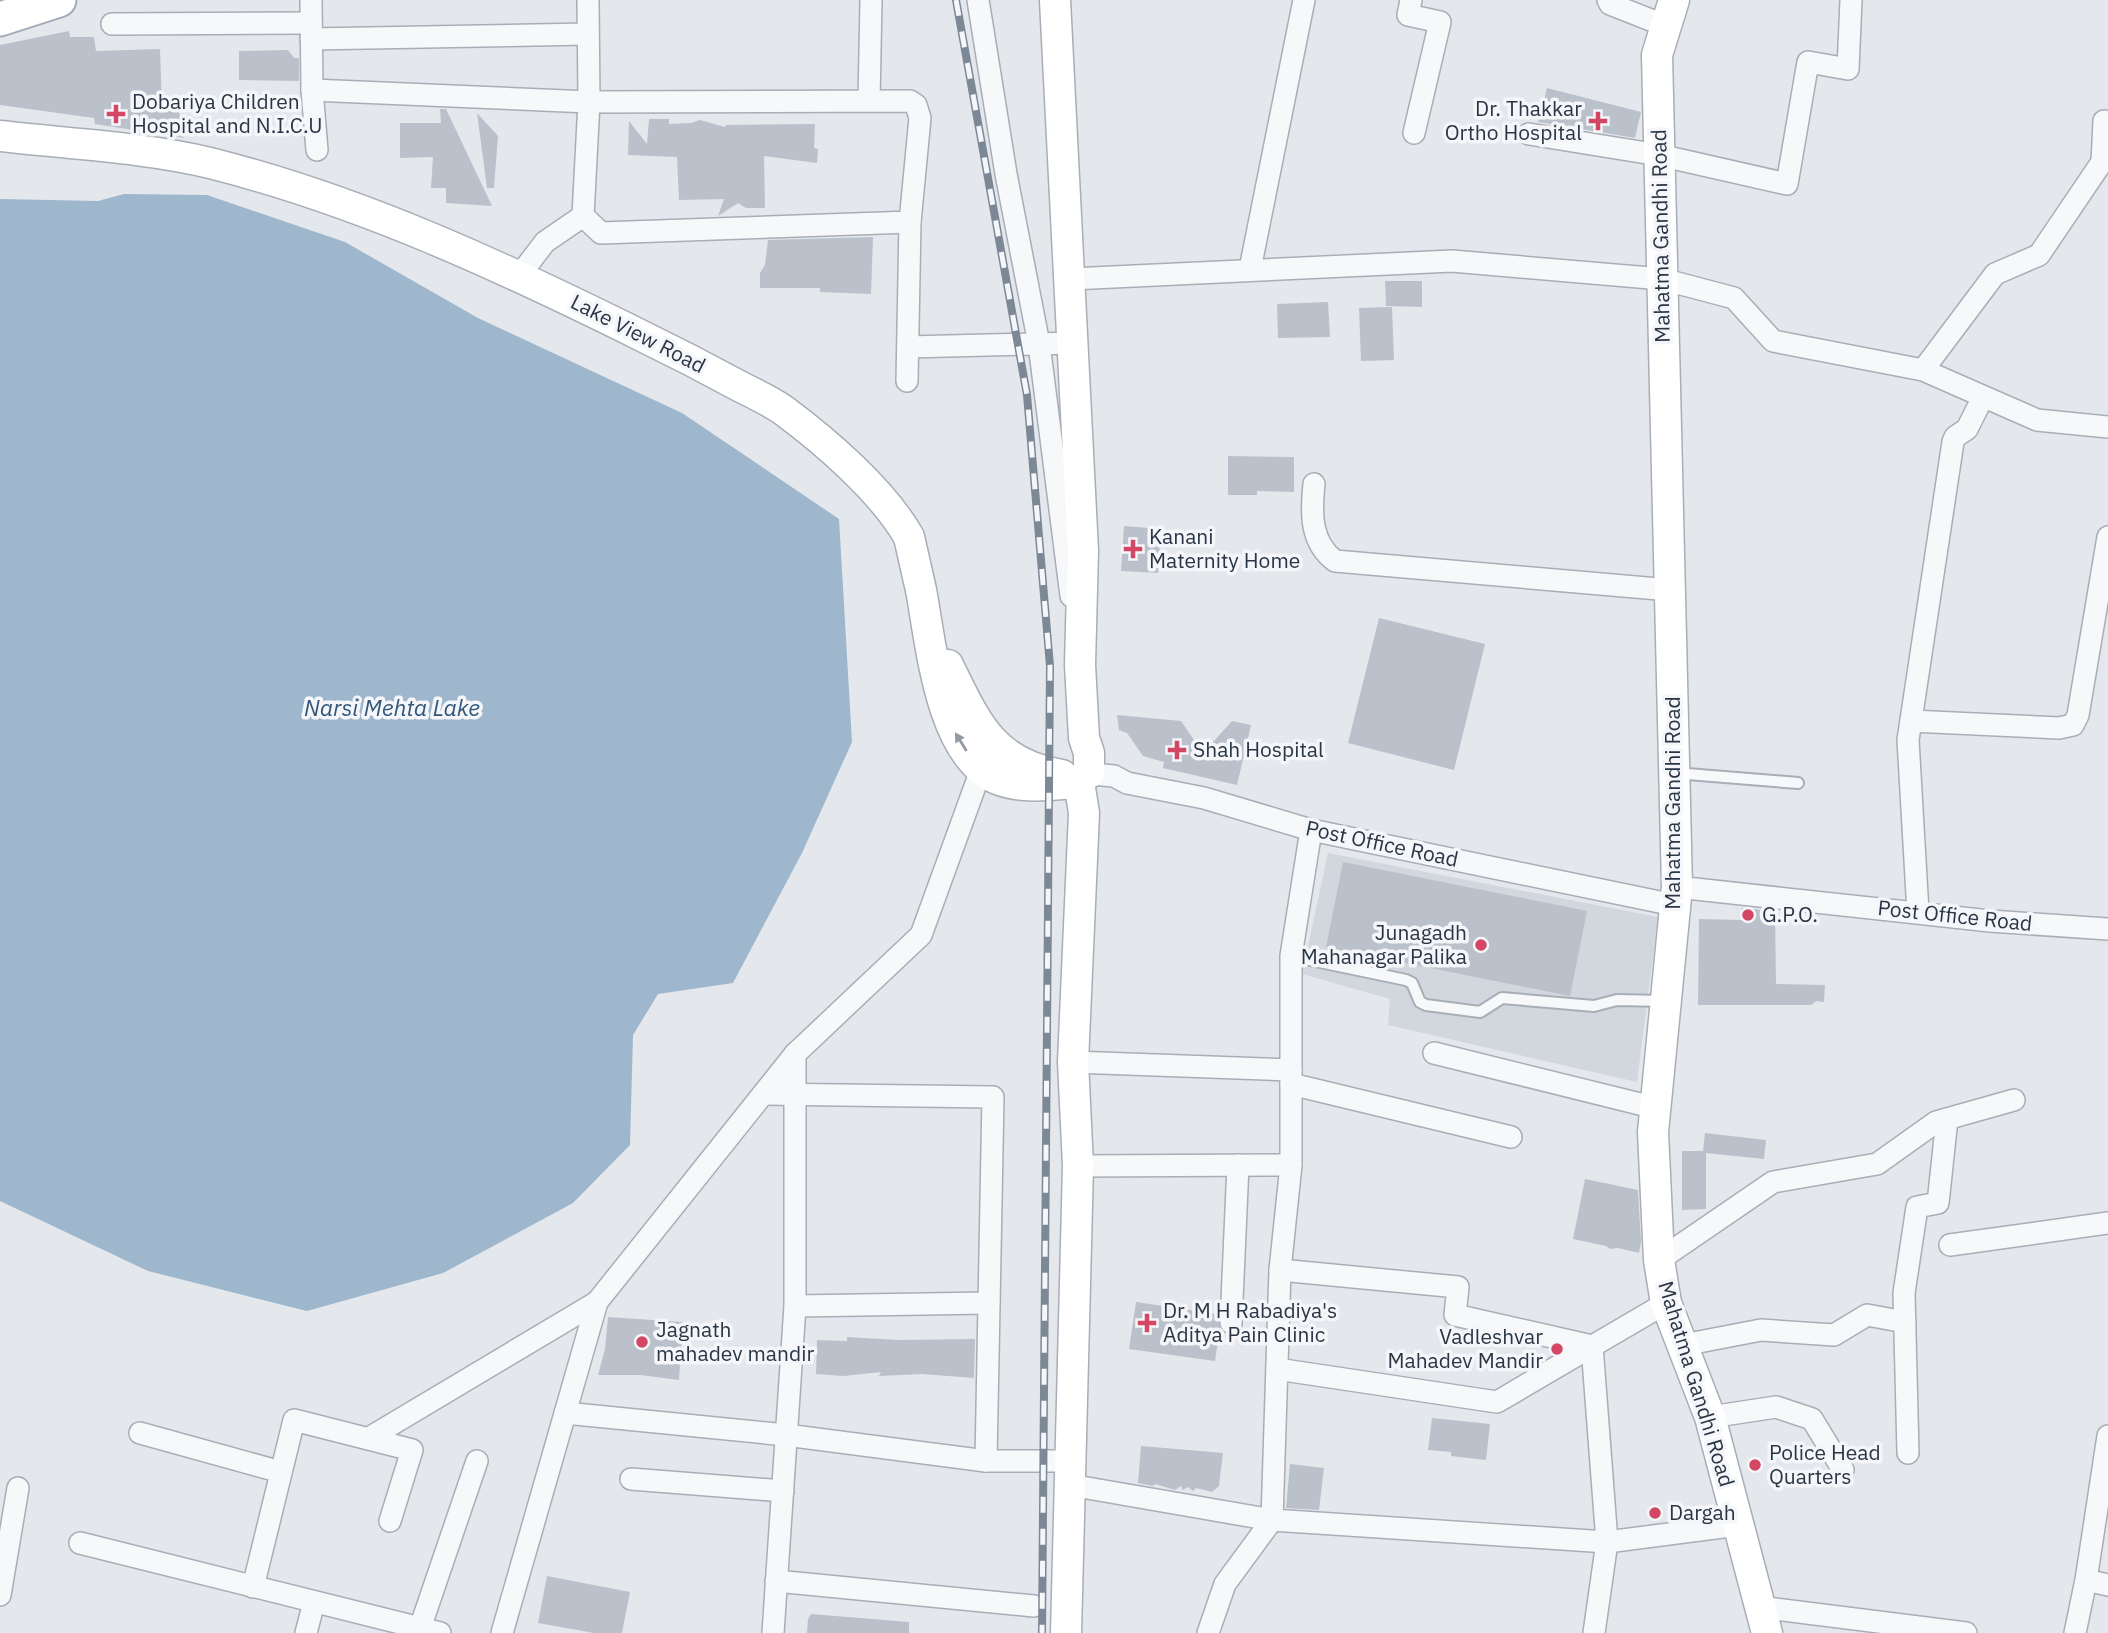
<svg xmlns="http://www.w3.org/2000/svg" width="2108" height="1633" viewBox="0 0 2108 1633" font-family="'IBM Plex Sans',sans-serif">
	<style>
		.built { fill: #d2d7de }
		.water { fill: #9eb7cd }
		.building { fill: #bbc1ca }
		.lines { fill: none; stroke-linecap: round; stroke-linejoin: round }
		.lane-casing { stroke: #a8aeb7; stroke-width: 14 }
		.street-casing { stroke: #a8aeb7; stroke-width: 24 }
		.secondary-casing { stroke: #a8aeb7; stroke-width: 33 }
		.primary-casing { stroke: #a2acb8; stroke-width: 37 }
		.lane { stroke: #f7f8fa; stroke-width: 10 }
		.street { stroke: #f7f8fa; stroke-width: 21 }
		.secondary { stroke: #fff; stroke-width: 30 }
		.primary { stroke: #fff; stroke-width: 33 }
		.rail-casing { stroke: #7c8896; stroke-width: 8 }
		.rail { stroke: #f4f6f9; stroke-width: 5; stroke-dasharray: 16; stroke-linecap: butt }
		.oneway { fill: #949aa2 }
		.poi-dot { fill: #d34764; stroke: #f4f6f9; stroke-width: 2.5 }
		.labels { text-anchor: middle; stroke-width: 7; stroke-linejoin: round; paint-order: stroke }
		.poi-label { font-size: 21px; fill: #2a3645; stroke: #f4f6f9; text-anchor: start }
		.street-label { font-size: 21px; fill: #2a3645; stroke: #f4f6f9 }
		.water-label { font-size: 23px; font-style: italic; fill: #33577b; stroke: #f4f6f9 }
	</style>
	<rect width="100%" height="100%" fill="#e4e7ec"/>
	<polygon class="built" points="1328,853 1658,917 1637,1082 1388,1025 1390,999 1302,974"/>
	<polygon class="water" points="124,194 207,195 345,242 478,318 682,413 839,519 852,742 802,853 733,983 658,994 633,1035 630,1145 573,1203 443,1273 307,1311 148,1271 0,1201 0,199 98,201"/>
	<g class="building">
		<polygon points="69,31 70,37 94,37 96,51 160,49 162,106 178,106 184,138 95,124 94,118 0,105 0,45"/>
		<polygon points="288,50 294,58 299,58 299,81 239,80 239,51"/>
		<polygon points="1547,88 1641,112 1635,138 1538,122"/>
		<polygon points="440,109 446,109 492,206 446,203 446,188 431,188 433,157 400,158 400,123 441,123"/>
		<polygon points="477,113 498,136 494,188 487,188"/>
		<polygon points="649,119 669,119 669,124 691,123 700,120 725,127 726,125 815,124 814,148 818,149 817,163 764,156 765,208 746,208 738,203 718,216 724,199 679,200 677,157 628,155 629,121 647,144"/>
		<polygon points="873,237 871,294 820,292 820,288 760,288 760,273 765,265 768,240"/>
		<polygon points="1385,281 1422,281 1422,307 1386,306"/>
		<polygon points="1328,302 1330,337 1278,338 1277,304"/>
		<polygon points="1392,307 1394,360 1361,361 1359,308"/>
		<polygon points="1228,456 1294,457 1294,492 1257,491 1257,495 1228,495"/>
		<polygon points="1124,526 1161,529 1158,573 1121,571"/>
		<polygon points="1379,618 1485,644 1454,770 1348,743"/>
		<polygon points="1117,715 1181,721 1203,753 1232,721 1251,725 1237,785 1163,768 1164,762 1143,756 1127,733 1119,730"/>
		<polygon points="1343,862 1587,911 1570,996 1326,947"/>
		<polygon points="1742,908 1775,911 1776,984 1825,985 1824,1002 1816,1001 1811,1005 1698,1005 1699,919 1742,920"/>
		<polygon points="1705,1133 1766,1140 1764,1159 1706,1153 1706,1209 1682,1210 1682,1151 1703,1151"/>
		<polygon points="1585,1179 1638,1190 1641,1242 1639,1253 1618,1248 1610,1249 1606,1246 1573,1239"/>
		<polygon points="1136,1302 1218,1314 1220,1329 1215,1361 1129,1349"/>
		<polygon points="608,1317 683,1322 679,1380 640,1375 598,1375 605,1349"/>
		<polygon points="847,1337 898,1340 975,1339 974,1378 922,1374 879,1376 881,1372 844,1376 816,1374 817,1340 847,1341"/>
		<polygon points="1432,1418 1490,1424 1486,1460 1451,1456 1451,1452 1428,1450"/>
		<polygon points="1141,1446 1223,1453 1219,1486 1212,1492 1196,1488 1193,1491 1188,1487 1183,1490 1181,1486 1175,1490 1155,1484 1153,1486 1138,1483"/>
		<polygon points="1290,1464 1324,1468 1319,1510 1286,1508"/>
		<polygon points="547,1576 630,1592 622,1633 594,1633 538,1623"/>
		<polygon points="811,1614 909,1622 909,1633 807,1633 808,1619"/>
	</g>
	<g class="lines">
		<g class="lane-casing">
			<g id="lane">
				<polyline points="1675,773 1798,783"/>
				<polyline points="1291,956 1406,980 1412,983 1420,1002 1426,1005 1480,1012 1502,998 1594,1006 1617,1000 1665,1001"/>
			</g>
		</g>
		<g class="street-casing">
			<g id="street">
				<polyline points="311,0 312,90 317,150"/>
				<polyline points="978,0 1006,174 1039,344 1071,596"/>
				<polyline points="1411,0 1408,15 1440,22 1414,133"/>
				<polyline points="1608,0 1610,4 1666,26"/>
				<polyline points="112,24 311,23"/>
				<polyline points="311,39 588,34"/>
				<polyline points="312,90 589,102 910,101 916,105 920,118 910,222 601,233 583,216 589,102 588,0"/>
				<polyline points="869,100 871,0"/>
				<polyline points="1529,134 1659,155 1787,184 1808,62 1848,69 1851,0"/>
				<polyline points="1250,269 1304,0"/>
				<polyline points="519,276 545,242 583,216"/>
				<polyline points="1071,279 1452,261 1662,279 1734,298 1773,341 1923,370 2037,420 2108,427"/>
				<polyline points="908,347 1073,343"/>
				<polyline points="1923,370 1995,274 2039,255 2102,162 2104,121"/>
				<polyline points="907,381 910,222"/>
				<path d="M1314,484C1311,513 1310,542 1335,561L1670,590"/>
				<polyline points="1911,721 2059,728 2073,725 2078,715 2108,537"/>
				<polyline points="1092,774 1114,776 1127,783 1204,798 1311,830 1674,905"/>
				<polyline points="1677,887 1990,921 2108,929"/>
				<polyline points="1918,912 1908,740 1953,442 1955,437 1967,429 1983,397"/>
				<polyline points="1434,1053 1656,1108"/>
				<polyline points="1073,1062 1291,1070"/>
				<polyline points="1291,1084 1511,1137"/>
				<polyline points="763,1094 993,1097 986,1461"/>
				<polyline points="1078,1166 1291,1165"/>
				<polyline points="1950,1245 2108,1223"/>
				<polyline points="1659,1260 1773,1182 1877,1164 1936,1122 2014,1100"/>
				<polyline points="1280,1270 1458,1287 1455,1315 1592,1346 1607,1542 1594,1633"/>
				<polyline points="795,1306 989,1303"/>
				<polyline points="1231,1323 1238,1165"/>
				<polyline points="1683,1345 1761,1330 1834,1335 1867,1315 1905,1322"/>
				<polyline points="1277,1369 1497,1402 1666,1303"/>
				<polyline points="565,1413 786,1435 986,1461 1071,1461"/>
				<polyline points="1710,1417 1776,1407 1812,1419 1843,1470"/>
				<polyline points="140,1433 281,1472"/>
				<polyline points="369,1438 597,1302 795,1054 921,935 981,770 988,758"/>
				<polyline points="1908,1453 1904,1293 1917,1207 1938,1203 1947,1119"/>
				<polyline points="631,1479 783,1491"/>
				<polyline points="1070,1485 1272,1520 1607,1542 1738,1525"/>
				<polyline points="80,1543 440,1633"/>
				<polyline points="2086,1580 2108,1585"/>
				<polyline points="776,1581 1034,1606"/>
				<polyline points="253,1587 294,1420 412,1450 390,1521"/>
				<polyline points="0,1595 18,1488"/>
				<polyline points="1759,1607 1966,1633"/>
				<polyline points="420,1628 477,1461"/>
				<polyline points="306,1633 314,1602"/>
				<polyline points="502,1633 597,1302"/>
				<polyline points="773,1633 795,1306 795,1054"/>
				<polyline points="1208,1633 1225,1584 1272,1520 1280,1270 1291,1165 1291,956 1311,830"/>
				<polyline points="2075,1633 2086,1580 2108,1436"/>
			</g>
		</g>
		<g class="secondary-casing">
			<g id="secondary">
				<polyline points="1055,0 1083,551 1080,665 1084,738 1089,753 1089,773"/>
				<polyline points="1674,0 1657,55 1677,887 1653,1132 1659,1260 1666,1303 1710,1417 1767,1633"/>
				<path d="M0,136C68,144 144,147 210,163C361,201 503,267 642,336C675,352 708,369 741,387C755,394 770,401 783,410C825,441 883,491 909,537C913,555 917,572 921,590C931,643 940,755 997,779C1021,789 1052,785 1077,783"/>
				<path d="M948,665C976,722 992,764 1062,775"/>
				<polyline points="1066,1633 1078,1166 1073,1062 1084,813 1080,788"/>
			</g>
		</g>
		<g class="primary-casing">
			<polyline id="primary" points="0,19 59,0"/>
		</g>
		<use href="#lane" class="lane"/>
		<use href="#street" class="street"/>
		<use href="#secondary" class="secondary"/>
		<use href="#primary" class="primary"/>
		<g class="rail-casing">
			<polyline id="rail" points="956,0 1027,395 1050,666 1042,1633"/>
		</g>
		<use href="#rail" class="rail"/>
	</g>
	<defs><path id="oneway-solid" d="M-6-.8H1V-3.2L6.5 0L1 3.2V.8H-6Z" transform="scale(1.75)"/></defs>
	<use class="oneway" href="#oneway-solid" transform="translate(961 742) rotate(-122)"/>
	<g class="poi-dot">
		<path d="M112.5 103.5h7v7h7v7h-7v7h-7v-7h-7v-7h7z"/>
		<path d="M1594.5 110.5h7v7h7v7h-7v7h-7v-7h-7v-7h7z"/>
		<path d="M1129.5 538.5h7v7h7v7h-7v7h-7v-7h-7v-7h7z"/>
		<path d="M1173.5 739.5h7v7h7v7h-7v7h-7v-7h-7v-7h7z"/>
		<circle cx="1748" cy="915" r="7"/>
		<circle cx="1481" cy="945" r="7"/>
		<path d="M1143.5 1312.5h7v7h7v7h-7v7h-7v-7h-7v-7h7z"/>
		<circle cx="642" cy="1342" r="7"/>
		<circle cx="1557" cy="1349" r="7"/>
		<circle cx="1755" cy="1465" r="7"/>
		<circle cx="1655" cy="1513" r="7"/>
	</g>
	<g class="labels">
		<g class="poi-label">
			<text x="132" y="109">Dobariya Children<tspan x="132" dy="24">Hospital and N.I.C.U</tspan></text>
			<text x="1582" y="116" text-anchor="end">Dr. Thakkar<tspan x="1582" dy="24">Ortho Hospital</tspan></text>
			<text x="1149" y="544">Kanani<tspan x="1149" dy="24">Maternity Home</tspan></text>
			<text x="1193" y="757">Shah Hospital</text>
			<text x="1762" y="922">G.P.O.</text>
			<text x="1467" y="940" text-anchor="end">Junagadh<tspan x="1467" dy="24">Mahanagar Palika</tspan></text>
			<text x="1163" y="1318">Dr. M H Rabadiya's<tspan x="1163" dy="24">Aditya Pain Clinic</tspan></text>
			<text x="656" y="1337">Jagnath<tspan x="656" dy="24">mahadev mandir</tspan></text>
			<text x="1543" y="1344" text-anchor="end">Vadleshvar<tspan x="1543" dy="24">Mahadev Mandir</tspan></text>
			<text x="1769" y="1460">Police Head<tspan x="1769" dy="24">Quarters</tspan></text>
			<text x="1669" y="1520">Dargah</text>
		</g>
		<g class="street-label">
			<text transform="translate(1661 236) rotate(-91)" y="7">Mahatma Gandhi Road</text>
			<text transform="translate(638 334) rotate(27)" y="7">Lake View Road</text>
			<text transform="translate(1673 803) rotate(-90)" y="7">Mahatma Gandhi Road</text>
			<text transform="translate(1382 844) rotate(12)" y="7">Post Office Road</text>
			<text transform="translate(1955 916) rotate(6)" y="7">Post Office Road</text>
			<text transform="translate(1696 1384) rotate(73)" y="7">Mahatma Gandhi Road</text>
		</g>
		<g class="water-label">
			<text x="392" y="716">Narsi Mehta Lake</text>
		</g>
	</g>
</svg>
